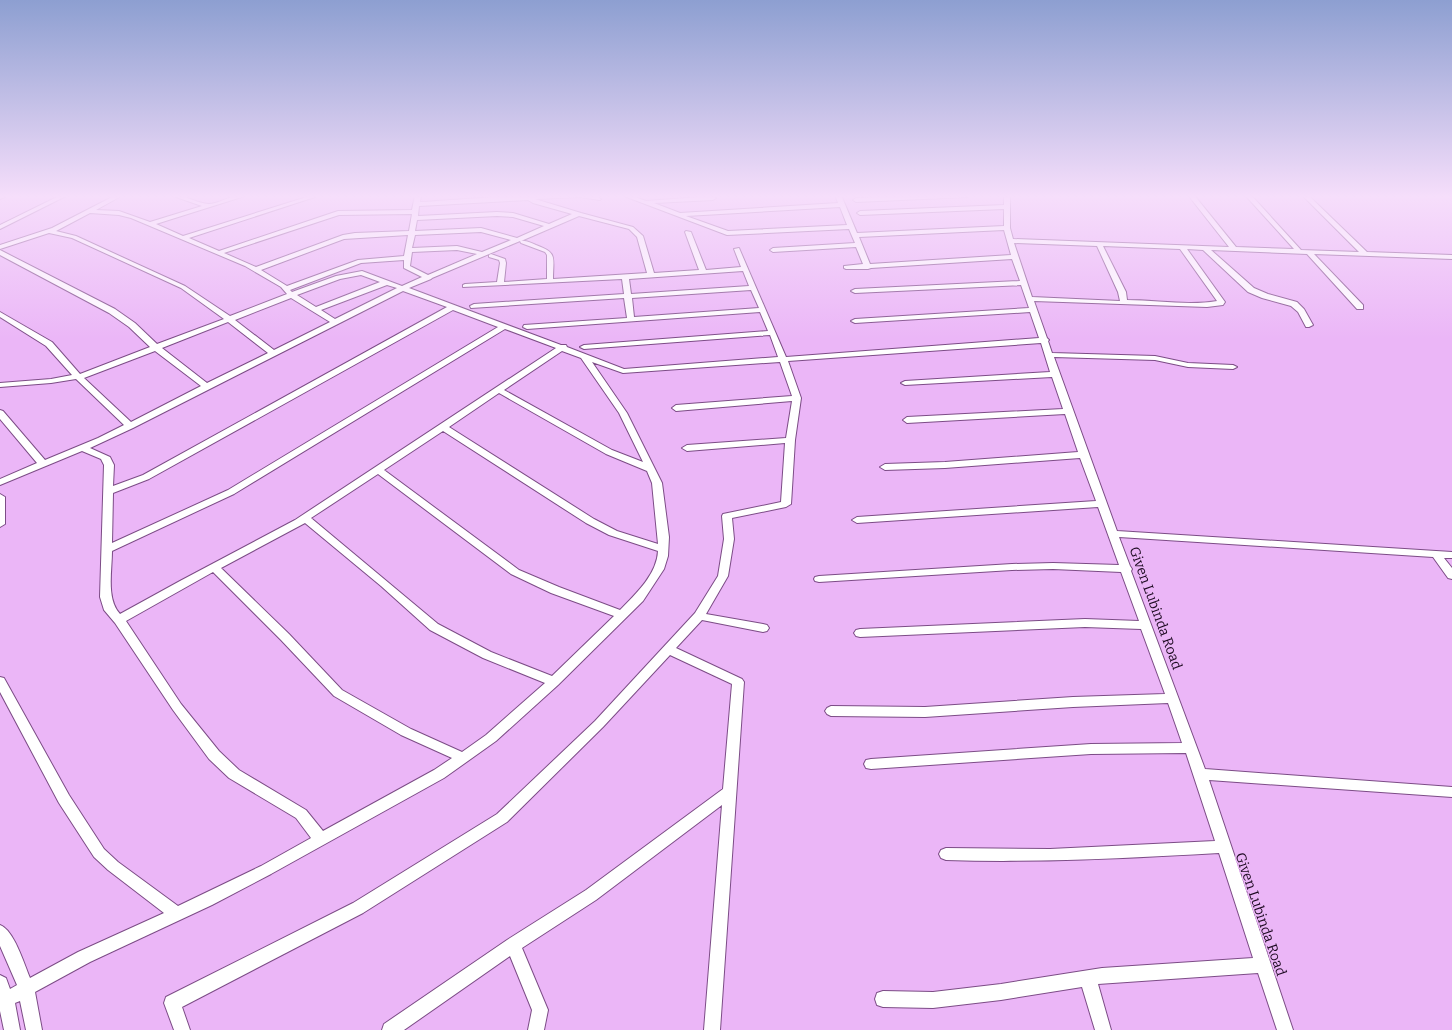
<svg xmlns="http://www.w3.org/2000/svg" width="1452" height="1030" viewBox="0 0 1452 1030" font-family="Bitter,serif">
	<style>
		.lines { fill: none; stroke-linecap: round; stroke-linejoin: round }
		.minor-casing { stroke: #7c4c86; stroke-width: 2 }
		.minor { fill: #fff; fill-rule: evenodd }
		.labels { text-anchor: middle; stroke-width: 3; stroke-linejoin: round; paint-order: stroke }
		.street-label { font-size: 14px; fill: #1d0a21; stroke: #ebb6f7 }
	</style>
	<rect width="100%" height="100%" fill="#ebb6f7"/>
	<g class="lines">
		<g class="minor-casing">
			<g id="minor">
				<polygon points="0,195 9,195 0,199"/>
				<polygon points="61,195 68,195 0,229 0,225"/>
				<path d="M116,195H123L96,210L119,211L150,222L202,206L173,196L172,195C186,195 198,204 209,204C220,204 233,193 248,195L156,224L183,236L313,195H321L189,238L219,251L338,211L412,210L415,195H421L420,202C448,201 585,188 601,199L600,200L580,197L535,199L581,213L633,227L643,236L654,273L699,270L685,232L686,231L691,232L706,270L741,267L734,249L739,248L786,357L1039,338L1030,312L855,323L851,321L855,319L1029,308L1021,285L855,293L851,291L855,289L1020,281L1012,259L871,268L868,269H846L844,268V266L863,264L856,247L773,252L770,250L773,248L855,243L849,229L727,235L624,196L623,195H630L646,201L713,196L716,198L713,200L654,203L680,213L838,203L835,195H841L857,233L1004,226V209L860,215L857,213L860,211L1004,205V195H1010V228L1013,239L1229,247L1188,195H1194L1236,247L1294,249L1245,195H1251L1301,250L1359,252L1302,195H1308L1367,252L1452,255V259L1314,254L1363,305V309H1357L1307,254L1211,250L1254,288L1268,294L1297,302L1304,309L1313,325L1309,327H1306L1298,312L1291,306L1262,298L1248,292L1203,250L1187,249L1225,302L1223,305L1207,307L1034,301L1047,338L1049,340L1048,341L1052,353L1155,356L1188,363L1233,365L1237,367L1233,369L1188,367L1155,360L1054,357L1117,531L1452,552V558H1444L1452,568V579L1448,578L1433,557L1119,537L1130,566L1132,569L1131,571L1205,769L1452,787V797L1209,780L1293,1030H1277L1258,973L1098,984L1111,1030H1095L1082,987L1001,1000L933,1008L883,1007L877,1005L875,999L877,993L883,991L933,992L1001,984L1102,968L1253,958L1219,853C1128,858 1037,863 946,860L941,858L939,854L941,850L946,848L1050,849L1215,841L1186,753L1091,754L871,769L866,768L864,764L866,760L871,759L1091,744L1182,743L1168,703L1073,707L925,717L831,716L827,714L825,711L827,708L831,706L925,707L1073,697L1165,694L1141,629L1085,627L860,637L856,636L854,633L856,630L860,629L1085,619L1139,621L1121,572L1053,569L1012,570L819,582L815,581L814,579L815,577L819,576L1012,564L1053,563L1119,565L1098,507L857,523L852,520L857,517L1096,501L1080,458L945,468L885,470L880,467L885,464L945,462L1078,452L1065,414L907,423L903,420L907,417L1063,409L1052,377L905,385L901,383L905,381L1050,372L1041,343L788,361L801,398L795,440L791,504L786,507L732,518L734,539L728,576L706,614L763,624L767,625L769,628L767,631L763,632L702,620L676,648L742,679L744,682L720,1030H704L722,805L596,900L522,948L548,1010L544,1030H528L532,1010L510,956L404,1030H382L384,1024L507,940L586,890L723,789L732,684L670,655L603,727L507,822L363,913L182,1007L190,1030H174L164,1003L166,997L353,903L497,814L595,721L695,613L718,576L724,539L722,516L723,514L781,502L785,443L687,451L682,448L687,445L786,438L792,401L676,411L672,408L676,405L792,396L780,362L623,373L592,362L627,413L662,483L669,537L668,556L664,569L643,601L558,685L496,741L444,778L271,874L212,905L90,962L35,992L42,1030H26L20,1001L15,1003L20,1030H4L0,1011V975L6,978L10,989L17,985L0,946V925C14,930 24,964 30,978L78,952L164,913L108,870L94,857L59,803L0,692V677L4,678L69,795L104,849L118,862L178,906L261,866L311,838L296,818L229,778L209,759L173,710L115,623L104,610L100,597L104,465L101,459L82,451L0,485V479L37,463L0,419V410L3,411L45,460L98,438L124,425L76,379L51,383L0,387V383L51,379L72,375L46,346L0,317V312L52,342L80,374L150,347L129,327L109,313L0,255V250L115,309L135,323L157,344L224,319L181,288L72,238L49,233L0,249V245L52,228ZM528,200L533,203L572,214L549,224L513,213L497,212L418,216L419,206ZM840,207L847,225L728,231L686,216ZM90,213L119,215L131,218L245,266L281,287L287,294L230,316L185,286L76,236L56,231ZM412,214L409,231L355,233L343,235L256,267L224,253L339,215ZM497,216L513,217L544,226L517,238L481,228L415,231L417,220ZM579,216L629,229L637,237L647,273L553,279C553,257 558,253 536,245C531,243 526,240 521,241ZM1004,230L1011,255L870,264L859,237ZM481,232L511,240L482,252L457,246L412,248L415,235ZM408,235L404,256L358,260L287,286L261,270L344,239ZM520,241L521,243L545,252L547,255V279L504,282L506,263L505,259L491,254L489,255V257L499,260L500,263L497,282L465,284L463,285V287L622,279L624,294L474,304L470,306L471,308L624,298L627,318L524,325L523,327L527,329L760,312L768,331L584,345L580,347L584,349L770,335L778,357L624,369L567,347L566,345H561L409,288L431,279L432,278ZM1014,243L1097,246L1118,292L1120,301L1032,297ZM1103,246L1180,249L1217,301C1189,306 1156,300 1127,300L1126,292ZM457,250L477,254L428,275L410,266L412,252ZM404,260V268L422,277L402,286L362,271L336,276L292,292L290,290L361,263ZM743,271L749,286L631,294L629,279ZM361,275L380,282L316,307L297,295L340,279ZM387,285L397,288L335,319L321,310ZM751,290L759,308L634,317L632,298ZM403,291L447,307L143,475L113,486L114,465L110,457L90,448L133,428ZM291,298L330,322L274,350L235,320ZM453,310L498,327L228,490L112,543L113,493L149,479ZM228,322L268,353L207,383L162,348ZM505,329L556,348L295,520L180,581L120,614C106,599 112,571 112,551L234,494ZM155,351L201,386L131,422L84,378ZM562,351L581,358L619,413L643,462L612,450L504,390ZM499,393L606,454L647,471L652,483L658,544L617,531L594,519L449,427ZM443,431L586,523L609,535L658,551C657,574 636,594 620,610L559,587L519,570L384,470ZM378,474L511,574L551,593L614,616L552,676L491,652L438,624L311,518ZM305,523L381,586L430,630L483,658L545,683L486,735L462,752L411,729L342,690L289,634L221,568ZM213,572L281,640L334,696L401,735L452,758L434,770L323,831L306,810L239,770L219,751L181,704L126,621Z"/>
				<polygon points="936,195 971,195 968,197 856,202 853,200 856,198"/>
				<polygon points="0,494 5,497 5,524 0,527"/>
			</g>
		</g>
		<use href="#minor" class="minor"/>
	</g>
	<linearGradient id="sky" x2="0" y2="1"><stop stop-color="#8d9fd1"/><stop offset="0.58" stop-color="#f6defb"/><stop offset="1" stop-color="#f6defb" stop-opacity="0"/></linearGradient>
	<rect width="1452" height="339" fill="url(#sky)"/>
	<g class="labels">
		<g class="street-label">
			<text transform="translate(1156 608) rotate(70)" y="5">Given Lubinda Road</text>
			<text transform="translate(1261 914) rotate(71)" y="5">Given Lubinda Road</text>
		</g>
	</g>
</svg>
